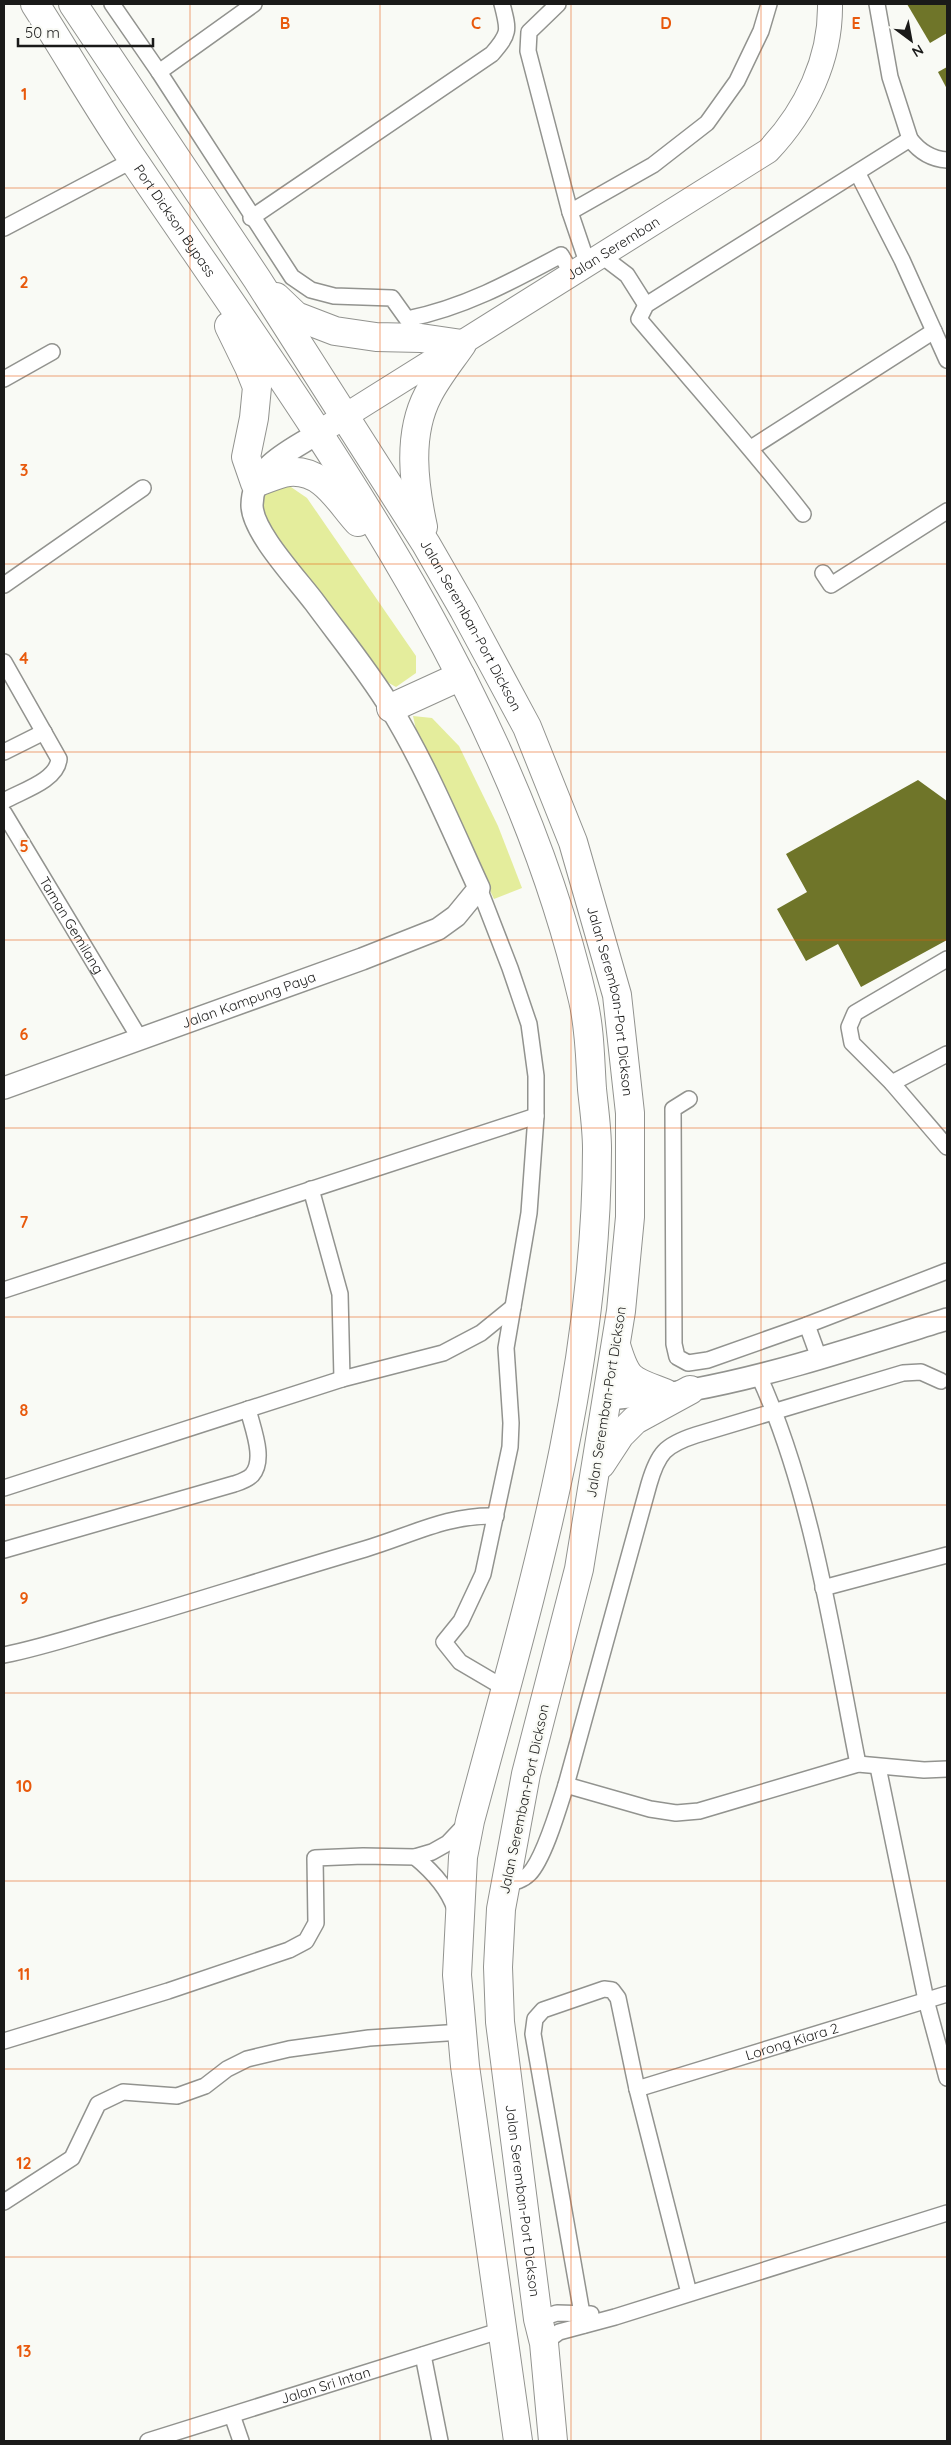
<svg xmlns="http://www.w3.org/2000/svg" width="951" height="2445" viewBox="0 0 951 2445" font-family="Quicksand,sans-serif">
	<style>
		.green { fill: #e4ed9c }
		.building { fill: #6f7529 }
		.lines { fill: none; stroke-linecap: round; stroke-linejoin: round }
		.street-casing { stroke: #92938f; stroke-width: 18 }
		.secondary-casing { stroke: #92938f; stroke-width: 24 }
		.primary-casing { stroke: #92938f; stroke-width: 26 }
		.highway-casing { stroke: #92938f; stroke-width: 30 }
		.street { stroke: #fff; stroke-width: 15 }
		.secondary { stroke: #fff; stroke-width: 21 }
		.primary { stroke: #fff; stroke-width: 24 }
		.highway { stroke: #fff; stroke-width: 28 }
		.grid { fill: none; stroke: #e8590c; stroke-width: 1; stroke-opacity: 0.55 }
		.labels { text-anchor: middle; stroke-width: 4.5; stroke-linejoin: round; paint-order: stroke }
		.street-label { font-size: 14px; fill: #1a1a19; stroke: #f9faf5 }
		.grid-label { font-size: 16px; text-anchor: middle; font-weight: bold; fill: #e8590c; stroke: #f9faf5; stroke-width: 4.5; stroke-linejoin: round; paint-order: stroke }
	</style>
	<rect width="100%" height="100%" fill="#f9faf5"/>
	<g class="green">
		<polygon points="273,485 288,485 307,498 416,656 416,673 396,687 378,677 265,525 259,498"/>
		<polygon points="413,716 432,718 459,746 498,826 522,888 494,899 419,743"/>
	</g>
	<g class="building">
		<polygon points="907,4 947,4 947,33 930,43"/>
		<polygon points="947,67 947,89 938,72"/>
		<polygon points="918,780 947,801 947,940 861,987 838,944 806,961 777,909 807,892 786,854"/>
	</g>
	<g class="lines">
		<g class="street-casing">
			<g id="street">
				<path d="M112,4L159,72L292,277L311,290L334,296L392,298L407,319C463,308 511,282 561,255L572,274"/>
				<polyline points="558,4 529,32 528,51 570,212 588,265"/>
				<path d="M877,4L890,77L910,139C919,151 932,159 947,160"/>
				<polyline points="159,72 254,4"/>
				<polyline points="858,174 902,260 947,360"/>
				<polyline points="570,212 653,165 707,123 737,81 761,31 769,4"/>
				<path d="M251,218L492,54C510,33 509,31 502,4"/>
				<polyline points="4,228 133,160"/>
				<polyline points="602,256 627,275 646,305"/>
				<polyline points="4,379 52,352"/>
				<polyline points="751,448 934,331"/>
				<path d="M803,514C751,447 694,384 639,319L646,305L910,139"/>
				<polyline points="823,573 831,585 947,511"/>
				<polyline points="4,585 143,488"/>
				<path d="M4,662L59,759C57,781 21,791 4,801"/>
				<polyline points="4,752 44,732"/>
				<path id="s1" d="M4,813L140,1039"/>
				<polyline points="479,888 510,968 529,1024 536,1076 536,1116 529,1213 506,1348 511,1423 510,1447 483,1574 461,1621 444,1642 460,1662 506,1689"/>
				<polyline points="947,959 855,1013 849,1027 852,1043 892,1083 947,1147"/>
				<polyline points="892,1083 947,1054"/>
				<polyline points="689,1099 673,1109 674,1344 677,1357 688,1363 708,1360 807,1325 947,1271"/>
				<polyline points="311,1189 340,1294 342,1379"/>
				<polyline points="4,1290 536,1116"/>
				<polyline points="807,1325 819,1358"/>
				<path d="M758,1374C812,1491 833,1638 858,1764"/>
				<polyline points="4,1488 342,1379 443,1353 481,1333 513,1307"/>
				<path d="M4,1550L234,1484C240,1482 247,1480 252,1475C266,1459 252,1427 248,1409"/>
				<polyline points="823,1588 947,1555"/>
				<path d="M4,1655C44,1647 82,1634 121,1623C203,1599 283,1573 365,1549C409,1536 449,1514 496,1516"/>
				<polyline points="878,1767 926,2000 947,2078"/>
				<polyline points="566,1785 650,1809 676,1813 699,1811 858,1764 924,1770 947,1769"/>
				<path d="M415,1857C432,1871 448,1888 455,1909"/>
				<path d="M504,1884C514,1882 522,1881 529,1874C544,1859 559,1807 566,1785L649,1484C658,1453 665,1445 696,1435L903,1373L921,1372L941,1381"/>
				<polyline points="4,2041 168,1991 289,1950 306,1941 316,1923 315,1858 363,1856 415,1857 432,1852 448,1843 466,1824"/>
				<path id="s2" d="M637,2089L947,1994"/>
				<polyline points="4,2202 72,2158 98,2104 123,2092 177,2096 205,2086 227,2069 247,2059 289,2049 369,2038 462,2032"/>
				<polyline points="538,2319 557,2313 591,2314"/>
				<polyline points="584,2325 533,2034 535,2019 543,2010 604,1989 612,1990 618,1998 637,2089 689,2293"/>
				<polyline points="544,2343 559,2332 615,2317 947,2213"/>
				<polyline points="423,2355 440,2441"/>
				<polyline points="232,2415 241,2441"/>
				<path id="s3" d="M148,2441L502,2330"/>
			</g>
		</g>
		<g class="secondary-casing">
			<g id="secondary">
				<path id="s4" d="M4,1088L362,959L438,929L456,916L479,888C451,827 425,764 390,707C368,671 340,637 315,603C298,580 252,532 252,505C253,465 289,452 318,433"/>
				<path d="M607,1399C635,1396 663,1395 691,1390C778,1374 863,1345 947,1319"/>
			</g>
		</g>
		<g class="primary-casing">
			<g id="primary">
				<path id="s5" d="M318,433L768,151C806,111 831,59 830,4"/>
			</g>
		</g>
		<g class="highway-casing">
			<g id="highway">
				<path id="s6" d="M35,4C69,57 100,112 136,164C313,425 511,688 583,1000C590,1029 590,1060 592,1089C594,1109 597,1129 597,1149C597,1380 529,1600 470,1821L463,1857L457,1975L465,2066L518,2441"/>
				<path id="s7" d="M73,4L257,279L426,544L464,610L527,727L573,842L617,995L630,1113V1217L621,1311L579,1569L526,1774L501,1909L498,1967L500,2022L538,2319L544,2343L553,2441"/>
				<path d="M276,297L296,316L335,331L376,337L421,338L462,344C451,360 437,377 428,395C407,435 414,485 423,527"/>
				<path d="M229,326L249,367L257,387L254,418L246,457L255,483C265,480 278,473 289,472C323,469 338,500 358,522"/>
				<polyline points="391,708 461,676"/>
				<path d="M616,1345C627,1382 631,1380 665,1393"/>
				<polyline points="601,1464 620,1435 635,1420 690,1390"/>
			</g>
		</g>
		<use href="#street" class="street"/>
		<use href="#secondary" class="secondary"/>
		<use href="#primary" class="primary"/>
		<use href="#highway" class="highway"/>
	</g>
	<path class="grid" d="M190,4V2441M380,4V2441M571,4V2441M761,4V2441M4,188H947M4,376H947M4,564H947M4,752H947M4,940H947M4,1128H947M4,1317H947M4,1505H947M4,1693H947M4,1881H947M4,2069H947M4,2257H947"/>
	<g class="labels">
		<g class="street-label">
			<text dy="5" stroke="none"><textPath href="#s6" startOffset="258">Port Dickson Bypass</textPath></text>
			<text dy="5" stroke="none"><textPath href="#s5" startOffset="348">Jalan Seremban</textPath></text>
			<text dy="5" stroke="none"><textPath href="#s7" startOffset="738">Jalan Seremban-Port Dickson</textPath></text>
			<text dy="5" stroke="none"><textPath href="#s1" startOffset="131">Taman Gemilang</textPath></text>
			<text dy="5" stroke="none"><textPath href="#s4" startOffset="260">Jalan Kampung Paya</textPath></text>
			<text dy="5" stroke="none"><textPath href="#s7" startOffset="1142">Jalan Seremban-Port Dickson</textPath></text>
			<text transform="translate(606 1402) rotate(-81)" y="5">Jalan Seremban-Port Dickson</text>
			<text transform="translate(524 1799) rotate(-78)" y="5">Jalan Seremban-Port Dickson</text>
			<text dy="5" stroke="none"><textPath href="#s2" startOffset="162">Lorong Kiara 2</textPath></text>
			<text dy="5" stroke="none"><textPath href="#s7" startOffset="2358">Jalan Seremban-Port Dickson</textPath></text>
			<text dy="5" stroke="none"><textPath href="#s3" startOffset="186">Jalan Sri Intan</textPath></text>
		</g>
	</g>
	<g class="grid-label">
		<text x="285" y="29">B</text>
		<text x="476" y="29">C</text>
		<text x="666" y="29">D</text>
		<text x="856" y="29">E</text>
		<text x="24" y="100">1</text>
		<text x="24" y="288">2</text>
		<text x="24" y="476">3</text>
		<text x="24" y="664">4</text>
		<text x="24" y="852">5</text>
		<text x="24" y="1040">6</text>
		<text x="24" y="1228">7</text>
		<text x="24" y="1416">8</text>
		<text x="24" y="1604">9</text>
		<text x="24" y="1792">10</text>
		<text x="24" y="1980">11</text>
		<text x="24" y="2169">12</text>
		<text x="24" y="2357">13</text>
	</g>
	<rect width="951" height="2445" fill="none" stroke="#1a1a19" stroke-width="10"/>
	<g transform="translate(911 40) rotate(148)" stroke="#f9faf5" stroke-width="4" paint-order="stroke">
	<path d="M0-4L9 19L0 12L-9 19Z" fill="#1a1a19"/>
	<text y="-8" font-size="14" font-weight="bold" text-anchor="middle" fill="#1a1a19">N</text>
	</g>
	<path d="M18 38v8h135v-8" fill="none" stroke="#1a1a19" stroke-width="2.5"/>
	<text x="25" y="38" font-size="15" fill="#1a1a19" stroke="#f9faf5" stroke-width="4" paint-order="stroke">50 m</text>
</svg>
